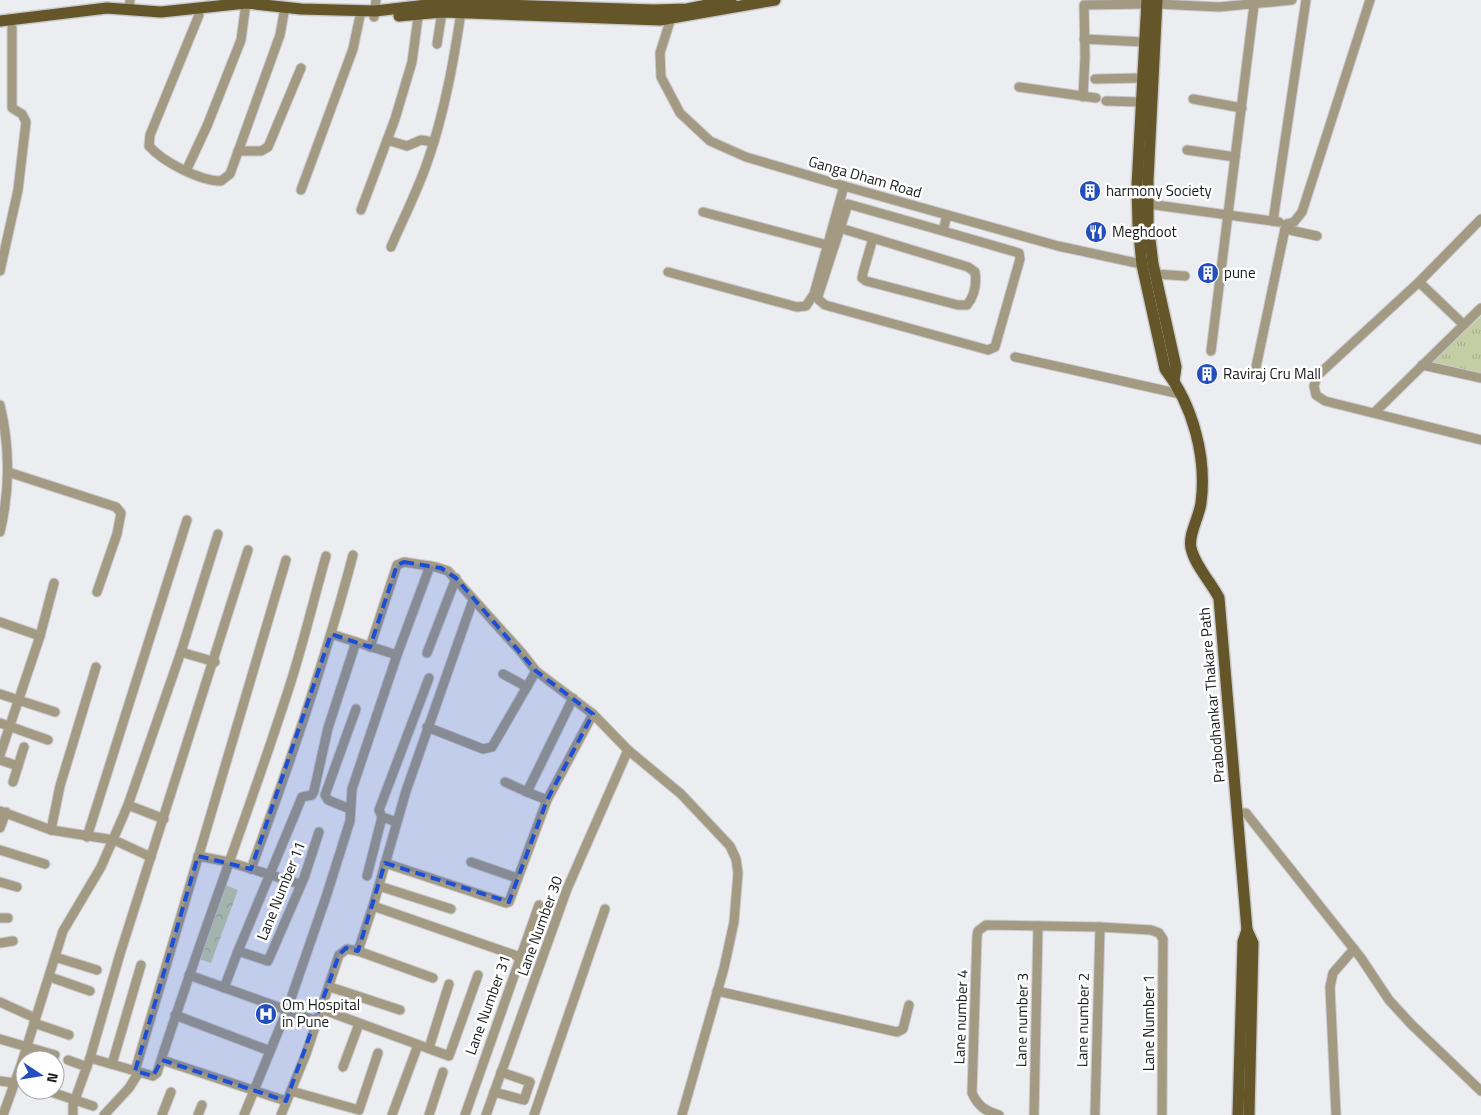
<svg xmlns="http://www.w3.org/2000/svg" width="1481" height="1115" viewBox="0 0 1481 1115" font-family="'Titillium Web',sans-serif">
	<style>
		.forest { fill: url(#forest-crowns) }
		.park { fill: url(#park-tufts) }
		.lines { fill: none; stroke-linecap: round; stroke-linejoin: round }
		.minor-casing { stroke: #cacbcf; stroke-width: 11 }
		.major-casing { stroke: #cacbcf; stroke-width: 14 }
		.minor { stroke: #a29a82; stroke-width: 9 }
		.major { stroke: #655629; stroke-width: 11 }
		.marked { fill: #1d4ed8; fill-opacity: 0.2; stroke: #1d4ed8; stroke-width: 4; stroke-dasharray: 10 6; stroke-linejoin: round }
		.labels { text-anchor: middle; stroke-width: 5; stroke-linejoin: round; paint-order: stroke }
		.street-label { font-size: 15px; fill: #191a1b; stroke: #fff }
		.poi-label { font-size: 15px; fill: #191a1b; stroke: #fff; text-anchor: start }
	</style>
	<defs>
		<pattern id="forest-crowns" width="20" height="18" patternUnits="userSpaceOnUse" patternTransform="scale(1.25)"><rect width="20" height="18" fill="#c5cda5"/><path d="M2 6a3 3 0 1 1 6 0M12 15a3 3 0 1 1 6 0" fill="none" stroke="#a9af8d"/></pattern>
		<pattern id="park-tufts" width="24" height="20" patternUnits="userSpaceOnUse" patternTransform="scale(1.25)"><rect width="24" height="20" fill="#c5cda5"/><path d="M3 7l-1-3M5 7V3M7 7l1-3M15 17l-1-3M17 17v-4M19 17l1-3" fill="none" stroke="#a9af8d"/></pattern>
	</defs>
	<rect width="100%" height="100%" fill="#ecedf1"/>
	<polygon class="forest" points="223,884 238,890 211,963 196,958"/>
	<polygon class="park" points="1481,316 1481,374 1432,362"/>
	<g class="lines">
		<g class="minor-casing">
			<g id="minor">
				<polyline points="1157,4 1219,7 1292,0"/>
				<polyline points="129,9 130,0"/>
				<path d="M199,15L150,135L149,146C163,162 200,181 221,181L230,174L280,35L285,7"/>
				<polyline points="374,17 376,0"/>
				<polyline points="671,18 660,53 661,77 680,113 710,141 746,157 844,186 1058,246 1146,265"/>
				<polyline points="1084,39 1144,42"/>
				<polyline points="437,44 442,12"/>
				<polyline points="1095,79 1142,78"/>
				<polyline points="1019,87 1096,98"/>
				<polyline points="1083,97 1085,57 1084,5 1146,4"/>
				<polyline points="1193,99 1242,108"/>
				<polyline points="1106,101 1141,102"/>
				<polyline points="387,140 407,146 421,140 434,142"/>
				<polyline points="1187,150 1235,157"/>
				<polyline points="238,151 261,151 268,147 301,68"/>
				<polyline points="186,171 207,126 241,40 246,3"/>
				<polyline points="301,190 353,49 361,11"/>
				<polyline points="1148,204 1279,222"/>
				<polyline points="361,210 395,119 412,62 419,10"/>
				<polyline points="703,212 827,245"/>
				<polyline points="1481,219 1419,282 1317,376 1314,386 1316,395 1325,401 1481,440"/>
				<polyline points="1273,221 1306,0"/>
				<path d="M840,228L968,267L975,272C977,285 975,295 967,305H958L866,281L862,278L863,273L873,238"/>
				<polyline points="1285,229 1317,236"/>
				<polyline points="943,231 848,204 818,296 819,300 825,305 988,350 995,347 1020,259 1019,253 943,231 947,215"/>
				<path d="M391,247C403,219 417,192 427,163C445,112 454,59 462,6"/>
				<polyline points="0,271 18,190 26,122 22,114 12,108 12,28"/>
				<polyline points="668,272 797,307 806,306 814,294 844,186"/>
				<polyline points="1155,274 1185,276"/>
				<polyline points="1419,282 1464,325"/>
				<polyline points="1211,351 1254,5"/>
				<polyline points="1015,357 1180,394"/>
				<polyline points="1422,365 1481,378"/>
				<polyline points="1255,372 1286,224 1294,222 1302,212 1370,0"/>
				<path d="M0,405C10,447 10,490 0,532"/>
				<polyline points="1375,412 1481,308"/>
				<polyline points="8,472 116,507 121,513 117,534 97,592"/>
				<polyline points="0,622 40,636"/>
				<polyline points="331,634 397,655"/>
				<polyline points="370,647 397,565 404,562 436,567 448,571 522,653 536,671 593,714 628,750 681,794 730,846 736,859 738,873 734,922 724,968 682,1115"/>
				<polyline points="181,652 215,662"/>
				<polyline points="427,653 456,578"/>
				<polyline points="96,667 60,786 51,830 114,840 151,857"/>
				<polyline points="503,674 527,687"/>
				<polyline points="0,694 55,712"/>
				<polyline points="0,723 48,740"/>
				<polyline points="427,727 483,749 492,747 536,671"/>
				<polyline points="0,755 40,636 54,583"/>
				<polyline points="0,760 18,766 13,782"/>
				<polyline points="18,766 24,747"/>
				<polyline points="505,782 527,792"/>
				<polyline points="547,800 527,792 573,698"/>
				<polyline points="128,805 164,819"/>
				<polyline points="350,809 328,800 325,795 356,709"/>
				<polyline points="0,811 51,830"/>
				<polyline points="1238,813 1246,813 1361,958 1389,1000 1411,1024 1481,1091"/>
				<polyline points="397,822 382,817 379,810 429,678"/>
				<polyline points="0,828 6,812"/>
				<polyline points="319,832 304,878 268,961 238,951 302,797 312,795 314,791 328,728 356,642"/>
				<polyline points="87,837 187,520"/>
				<polyline points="0,850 45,864"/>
				<polyline points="198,856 229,862 300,884"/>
				<polyline points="471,862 517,878"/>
				<polyline points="385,863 506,903 509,902 547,800 593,714"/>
				<path d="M251,869C289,766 325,662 353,555"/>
				<polyline points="367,876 382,817"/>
				<polyline points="0,882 17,887"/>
				<polyline points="379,886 451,909"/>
				<polyline points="373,906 520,957"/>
				<polyline points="0,918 8,918"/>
				<polyline points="0,943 13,941"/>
				<polyline points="358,951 433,978"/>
				<polyline points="55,957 97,970"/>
				<polyline points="189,975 317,1021"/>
				<polyline points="50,977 90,991"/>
				<polyline points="330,987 400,1010"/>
				<polyline points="224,988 238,951"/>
				<polyline points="717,991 897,1032 903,1029 909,1005"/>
				<polyline points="0,1002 35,1018"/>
				<polyline points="321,1009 449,1056 478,975"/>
				<polyline points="175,1015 270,1051"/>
				<polyline points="34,1023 69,1035"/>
				<polyline points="0,1039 55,1055"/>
				<polyline points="429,1048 449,984"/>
				<path d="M90,1058L153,1076L157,1073C197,946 246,821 287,694C302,649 313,602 326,556"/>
				<polyline points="68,1060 87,1067"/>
				<polyline points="162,1060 286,1101"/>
				<polyline points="112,1064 141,965"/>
				<polyline points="343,1067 359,1024"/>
				<polyline points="135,1071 286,560"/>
				<polyline points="0,1081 15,1083"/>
				<polyline points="45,1090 93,1106"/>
				<polyline points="291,1091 359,1110 378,1053"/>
				<polyline points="494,1092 524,1100 530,1082 501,1072"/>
				<polyline points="3,1115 21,1065 63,931 101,867 128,805 181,652 218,534"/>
				<polyline points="73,1115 73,1105 90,1058 120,954 248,550"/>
				<polyline points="104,1115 129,1088 139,1072"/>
				<polyline points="162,1115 171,1092"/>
				<polyline points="198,1115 202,1105"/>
				<polyline points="244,1115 287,1010 326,897 350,821 352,789 397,655 430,566"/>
				<polyline points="281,1115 306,1054 339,955 347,949 358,951 373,906 406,791 473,600"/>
				<polyline points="392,1115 418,1045"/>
				<polyline points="429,1115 443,1072"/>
				<polyline points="465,1115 539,905"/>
				<polyline points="486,1115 567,889 628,750"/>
				<polyline points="534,1115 605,909"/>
				<path d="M999,1115C985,1111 978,1106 972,1093L977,936L978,931L986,925L1100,927L1151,930L1159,933L1163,939L1162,1115"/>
				<polyline points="1034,1115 1038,926"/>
				<polyline points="1095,1115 1100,927"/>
				<polyline points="1336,1115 1330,987 1333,973 1354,949"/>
			</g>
		</g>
		<g class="major-casing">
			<g id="major">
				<path d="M1147,0L1137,186L1138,224L1142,265L1165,369C1193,405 1207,458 1201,503C1199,518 1188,534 1191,548C1195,566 1211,582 1219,598L1247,930L1253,943L1249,1115"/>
				<polyline points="1157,0 1148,180 1148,223 1153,264 1176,367 1174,381"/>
				<polyline points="399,16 442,12 660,20 775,0"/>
				<polyline points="0,21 107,8 161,12 246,3 301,9 375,11 444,3 654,10 687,9 731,0"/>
				<polyline points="1238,1115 1243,942 1247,930"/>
			</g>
		</g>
		<use href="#minor" class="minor"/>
		<use href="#major" class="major"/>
	</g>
	<path class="marked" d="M404,562L441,568L456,578L536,671L593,714L547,800L509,902L385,863L358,951L346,948L339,955L286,1101L162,1060L153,1076L135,1071L198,856L251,869L331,634L370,647L397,565Z"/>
	<defs>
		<g id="building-disc" transform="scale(1.125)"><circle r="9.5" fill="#234ebc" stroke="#fff"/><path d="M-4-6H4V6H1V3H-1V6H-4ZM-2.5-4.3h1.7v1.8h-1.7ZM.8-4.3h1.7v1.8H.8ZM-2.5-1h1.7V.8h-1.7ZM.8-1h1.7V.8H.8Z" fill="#fff"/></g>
		<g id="restaurant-disc" transform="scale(1.125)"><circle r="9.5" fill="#234ebc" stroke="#fff"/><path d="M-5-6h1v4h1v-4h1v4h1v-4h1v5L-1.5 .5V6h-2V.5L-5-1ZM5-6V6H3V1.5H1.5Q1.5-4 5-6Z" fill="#fff"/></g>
		<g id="hospital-disc" transform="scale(1.125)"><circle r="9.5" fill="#234ebc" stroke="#fff"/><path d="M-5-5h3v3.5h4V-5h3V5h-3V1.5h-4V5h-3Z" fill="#fff"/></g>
	</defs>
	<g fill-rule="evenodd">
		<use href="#building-disc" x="1090" y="191"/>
		<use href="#restaurant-disc" x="1096" y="232"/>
		<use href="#building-disc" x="1208" y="273"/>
		<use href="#building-disc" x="1207" y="374"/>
		<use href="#hospital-disc" x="266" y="1014"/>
	</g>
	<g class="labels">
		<g class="street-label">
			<text transform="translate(865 177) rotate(16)" y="5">Ganga Dham Road</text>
			<text transform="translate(1212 695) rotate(-95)" y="5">Prabodhankar Thakare Path</text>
			<text transform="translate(281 891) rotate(-68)" y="5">Lane Number 11</text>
			<text transform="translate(540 926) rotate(-70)" y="5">Lane Number 30</text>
			<text transform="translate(488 1005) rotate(-70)" y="5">Lane Number 31</text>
			<text transform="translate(961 1017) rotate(-88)" y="5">Lane number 4</text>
			<text transform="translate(1022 1020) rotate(-89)" y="5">Lane number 3</text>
			<text transform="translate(1083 1020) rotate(-89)" y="5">Lane number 2</text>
			<text transform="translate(1149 1023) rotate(-90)" y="5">Lane Number 1</text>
		</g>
		<g class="poi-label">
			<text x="1106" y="196">harmony Society</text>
			<text x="1112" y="237">Meghdoot</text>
			<text x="1224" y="278">pune</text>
			<text x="1223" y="379">Raviraj Cru Mall</text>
			<text x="282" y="1010">Om Hospital<tspan x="282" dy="17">in Pune</tspan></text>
		</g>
	</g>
	<g transform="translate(40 1075) rotate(102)"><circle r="24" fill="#ffffff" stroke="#a3a3a4"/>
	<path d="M0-4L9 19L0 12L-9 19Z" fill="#234ebc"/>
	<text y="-8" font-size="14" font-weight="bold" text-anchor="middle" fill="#191a1b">N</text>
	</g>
</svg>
